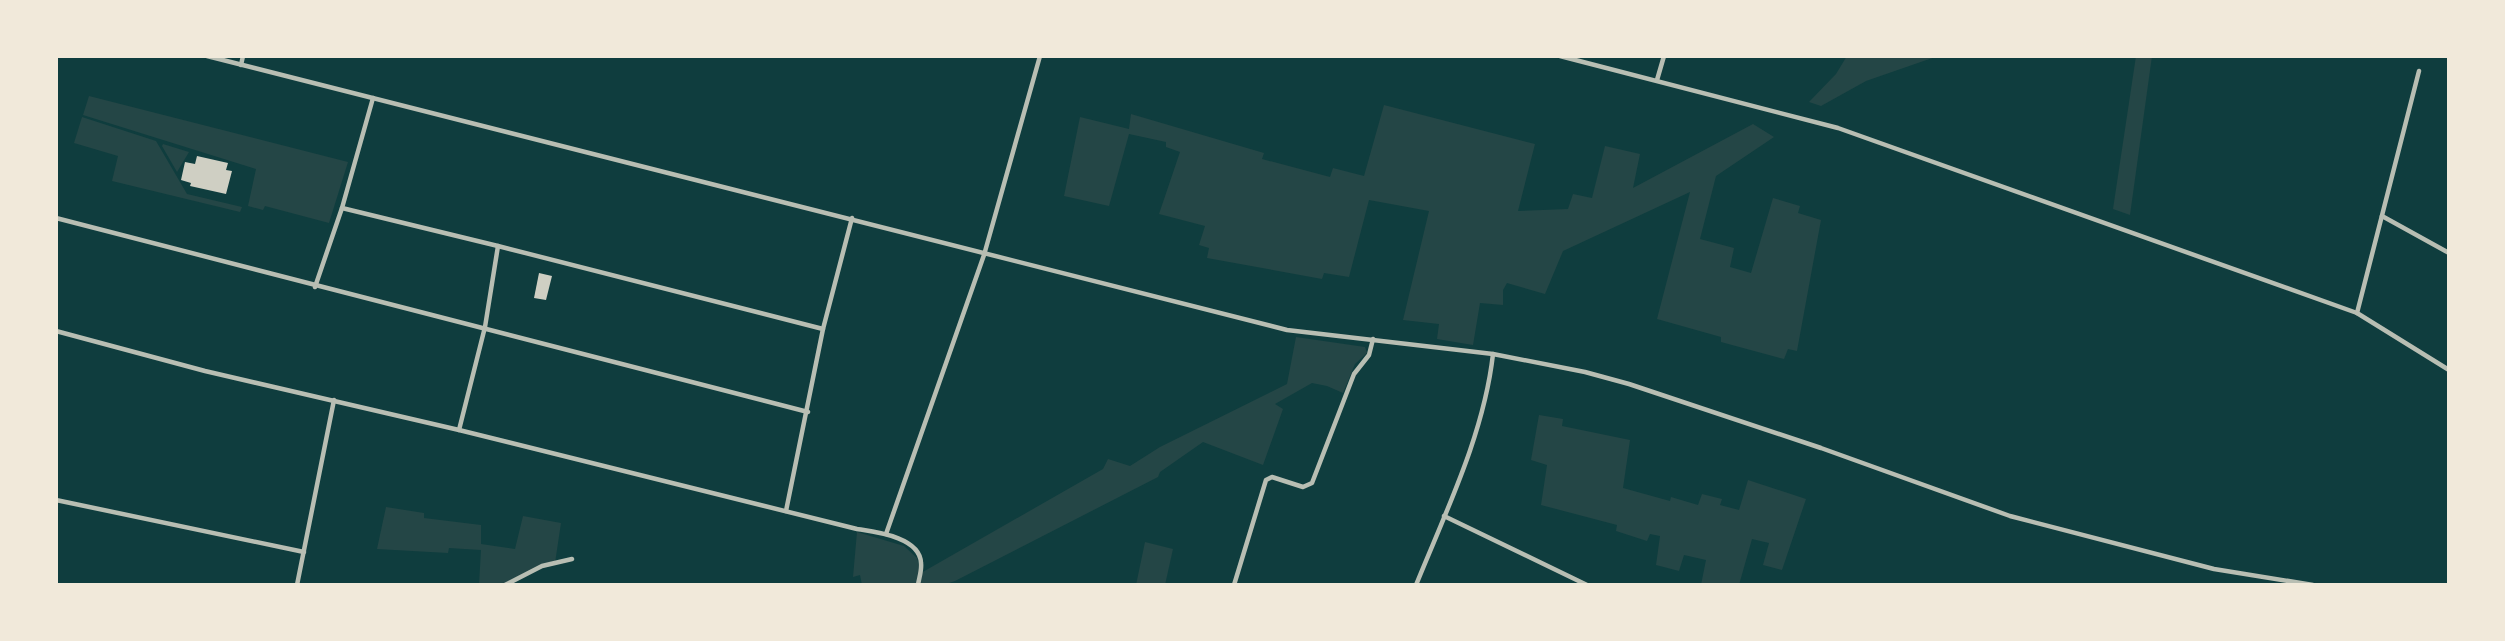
<svg xmlns="http://www.w3.org/2000/svg" width="2505" height="641" viewBox="0 0 2505 641" font-family="'DejaVu Sans',sans-serif">
	<style>
		.green { fill: #244646 }
		.building { fill: #cfcfc3 }
		.lines { fill: none; stroke-linecap: round; stroke-linejoin: round }
		.minor { stroke: #b8beb3; stroke-width: 4.5 }
	</style>
	<rect width="100%" height="100%" fill="#0f3d3e"/>
	<g class="green">
		<polygon points="1847,56 1938,56 1866,81 1821,106 1809,102 1836,74"/>
		<polygon points="2136,56 2152,56 2130,215 2113,209"/>
		<polygon points="89,96 348,162 329,223 265,206 263,210 248,206 256,169 83,115"/>
		<polygon points="1384,105 1535,144 1518,211 1568,209 1573,194 1592,198 1605,146 1640,154 1633,188 1753,124 1774,137 1716,176 1700,239 1734,248 1730,267 1751,273 1773,198 1800,206 1798,213 1821,220 1797,351 1788,349 1784,359 1721,342 1721,337 1657,319 1690,192 1563,251 1545,294 1507,283 1503,290 1503,305 1480,303 1473,345 1437,339 1439,324 1403,320 1429,211 1369,200 1349,277 1324,273 1322,279 1207,258 1209,248 1199,245 1205,226 1159,214 1180,152 1166,147 1166,142 1129,134 1109,206 1064,196 1080,117 1129,129 1131,114 1264,153 1262,159 1330,177 1333,168 1364,176"/>
		<polygon points="82,117 156,141 187,194 242,207 240,212 112,181 118,156 74,143"/>
		<polygon points="163,144 189,152 177,172 162,146"/>
		<polygon points="1296,337 1365,347 1367,353 1355,364 1343,393 1327,386 1312,383 1275,404 1283,409 1263,465 1203,442 1160,472 1158,477 955,581 943,585 862,585 860,575 853,577 857,532 904,546 917,558 921,573 1103,469 1108,459 1130,466 1160,447 1287,384"/>
		<polygon points="1539,415 1563,419 1562,426 1630,440 1623,488 1670,501 1671,497 1698,505 1702,494 1722,499 1720,505 1739,510 1748,480 1806,499 1782,570 1763,565 1769,543 1752,539 1739,585 1701,585 1706,560 1684,555 1679,571 1656,565 1660,536 1650,534 1647,541 1616,531 1617,525 1541,505 1547,465 1531,460"/>
		<polygon points="386,507 424,513 424,518 481,525 481,544 515,549 523,516 561,523 555,563 542,566 505,585 479,585 481,550 449,548 448,553 377,549"/>
		<polygon points="1145,542 1173,549 1165,585 1136,585"/>
	</g>
	<g class="building">
		<polygon points="197,156 228,163 226,170 232,171 226,194 190,186 191,183 181,180 185,162 195,164"/>
		<polygon points="539,273 552,276 546,300 534,298"/>
	</g>
	<g class="lines">
		<g class="minor">
			<polyline points="207,56 1287,330 1493,354 1585,372 1629,384 1821,448 2010,516 2214,569 2313,585"/>
			<polyline points="1560,56 1838,128 2357,313 2449,370"/>
			<polyline points="241,65 243,56"/>
			<polyline points="1657,80 1664,56"/>
			<polyline points="342,208 498,246 823,329"/>
			<polyline points="2382,216 2449,253"/>
			<path d="M56,218C306,284 558,346 808,412"/>
			<polyline points="315,287 342,208 373,98"/>
			<polyline points="2357,313 2419,71"/>
			<path d="M56,331L205,371L459,430L857,529C876,532 920,537 921,563C922,570 919,578 918,585"/>
			<polyline points="459,430 485,327 498,246"/>
			<polyline points="56,500 304,552"/>
			<polyline points="786,511 823,329 852,218"/>
			<polyline points="1444,516 1587,585"/>
			<polyline points="886,534 984,255 1040,56"/>
			<polyline points="297,585 334,400"/>
			<polyline points="505,585 542,566 572,559"/>
			<polyline points="1234,585 1266,480 1272,477 1303,487 1312,483 1354,374 1369,355 1373,339"/>
			<path d="M1416,585C1446,511 1484,434 1493,354"/>
		</g>
	</g>
	<rect width="2505" height="641" fill="none" stroke="#f1e9da" stroke-width="116"/>
</svg>
